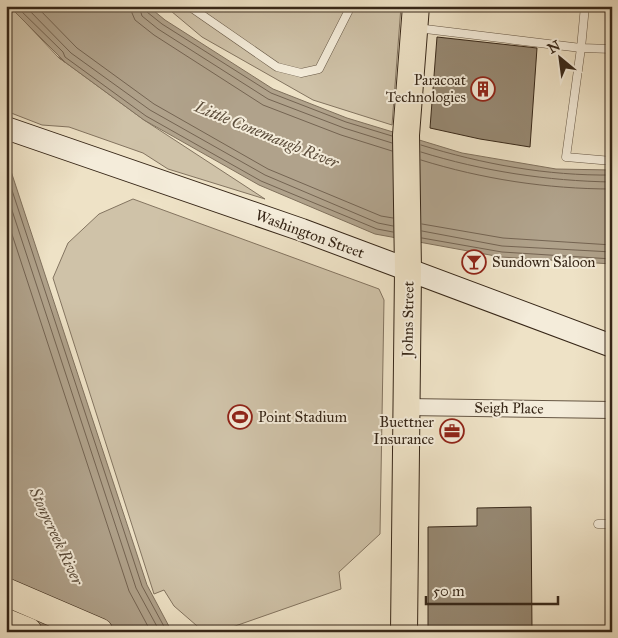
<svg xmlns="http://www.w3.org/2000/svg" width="618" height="638" viewBox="0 0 618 638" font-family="'IM FELL Great Primer',serif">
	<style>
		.green { fill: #cfc2a8; stroke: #837460 }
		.water { fill: #b0a28b; stroke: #80715d }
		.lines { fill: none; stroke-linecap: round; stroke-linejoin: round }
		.shore { stroke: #746452; stroke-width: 1 }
		.building { fill: #968872; stroke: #372718 }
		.lane-casing { stroke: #655644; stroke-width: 9 }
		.street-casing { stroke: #655644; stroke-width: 18 }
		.secondary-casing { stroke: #372718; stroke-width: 24 }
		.primary-casing { stroke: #372718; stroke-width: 28 }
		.highway-casing { stroke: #372718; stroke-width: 29 }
		.lane { stroke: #f4ecda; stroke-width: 8 }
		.street { stroke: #f4ecda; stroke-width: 16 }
		.secondary { stroke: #f4ecda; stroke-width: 22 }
		.primary { stroke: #eee2c6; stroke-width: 26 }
		.highway { stroke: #eee2c6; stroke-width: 28 }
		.labels { text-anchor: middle; stroke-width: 4; stroke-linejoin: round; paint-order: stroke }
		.poi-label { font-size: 15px; fill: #372718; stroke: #f4ecda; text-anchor: end }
		.street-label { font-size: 15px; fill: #372718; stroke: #f4ecda }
		.water-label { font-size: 16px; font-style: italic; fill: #5b4c3a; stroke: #f4ecda }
	</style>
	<rect width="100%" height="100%" fill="#eee2c6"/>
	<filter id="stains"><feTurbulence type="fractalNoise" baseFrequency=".004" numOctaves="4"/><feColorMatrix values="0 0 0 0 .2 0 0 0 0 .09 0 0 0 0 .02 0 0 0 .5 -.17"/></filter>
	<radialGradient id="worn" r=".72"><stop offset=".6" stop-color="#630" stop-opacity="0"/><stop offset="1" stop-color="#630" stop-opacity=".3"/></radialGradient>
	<g class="green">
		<polygon points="6,6 10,6 58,57 144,120 265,199 168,169 143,153 69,127 42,125 6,111"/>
		<polygon points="165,6 401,6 392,125 313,100 202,37"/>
		<polygon points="133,199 379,289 384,300 380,534 339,572 341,589 218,632 204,632 174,606 164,590 154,594 53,278 68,243 99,214"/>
	</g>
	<g class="water">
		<polygon points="9,6 148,6 165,20 273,89 347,118 462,153 556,169 612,170 612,264 501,257 375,234 259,185 144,120 58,57 66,63"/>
		<polygon points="6,156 147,585 172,632 19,632 6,603"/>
	</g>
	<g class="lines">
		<g class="shore">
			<polyline points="16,6 63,52 65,57 146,116 261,181 377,229 393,232"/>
			<polyline points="25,6 71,53 150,110 265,175 378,223 393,226"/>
			<polyline points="36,6 77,48 154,104 268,169 381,216 393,218"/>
			<polyline points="131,6 132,13 135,20 154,35 263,105 341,135 392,151"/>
			<polyline points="139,6 142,16 158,29 268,99 344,128 392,143"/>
			<polyline points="145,6 147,12 162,24 271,93 346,122 392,136"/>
			<path d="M421,145C482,164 547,176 612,175"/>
			<path d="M421,152C482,171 547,181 612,182"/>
			<path d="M421,160C482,179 547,189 612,189"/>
			<polyline points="6,172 142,586 167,632"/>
			<polyline points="6,192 136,588 160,632"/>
			<polyline points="6,216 129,591 151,632"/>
			<polyline points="422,224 503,238 612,245"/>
			<polyline points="422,231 502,246 612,252"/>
			<polyline points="422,238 502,252 612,259"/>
		</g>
	</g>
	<g class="building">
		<polygon points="437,37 537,48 530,147 480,139 430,128"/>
		<polygon points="531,507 532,631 428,632 428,527 477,526 477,508"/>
	</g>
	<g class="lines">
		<g class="lane-casing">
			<g id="lane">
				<polyline points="189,6 277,67 301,73 319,69 351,6"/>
				<polyline points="585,6 581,48 566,157 612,161"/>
				<polyline points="417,28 581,48 612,49"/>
				<polyline points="598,524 612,524"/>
			</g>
		</g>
		<g class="street-casing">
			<polyline id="street" points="407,407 612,410"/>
		</g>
		<g class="secondary-casing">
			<polyline id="secondary" points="6,128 302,230 612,346"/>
		</g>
		<g class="primary-casing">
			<polyline id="primary" points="404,632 408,271 406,135 416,6"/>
		</g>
		<g class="highway-casing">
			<g id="highway">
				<polyline points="6,592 99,632"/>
				<polyline points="6,623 28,632"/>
			</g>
		</g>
		<use href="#lane" class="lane"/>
		<use href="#street" class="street"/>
		<use href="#secondary" class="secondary"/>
		<use href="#primary" class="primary"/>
		<use href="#highway" class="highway"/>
	</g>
	<defs>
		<g id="building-ring" transform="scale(1.25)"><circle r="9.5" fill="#f4ecda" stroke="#8f2418" stroke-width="1.5"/><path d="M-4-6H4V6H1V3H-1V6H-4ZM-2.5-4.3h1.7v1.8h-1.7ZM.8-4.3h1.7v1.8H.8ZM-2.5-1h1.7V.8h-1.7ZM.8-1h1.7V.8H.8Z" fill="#8f2418"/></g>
		<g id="bar-ring" transform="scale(1.25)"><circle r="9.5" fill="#f4ecda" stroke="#8f2418" stroke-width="1.5"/><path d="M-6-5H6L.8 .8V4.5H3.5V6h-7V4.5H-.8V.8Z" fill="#8f2418"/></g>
		<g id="stadium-ring" transform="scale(1.25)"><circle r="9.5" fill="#f4ecda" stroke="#8f2418" stroke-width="1.5"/><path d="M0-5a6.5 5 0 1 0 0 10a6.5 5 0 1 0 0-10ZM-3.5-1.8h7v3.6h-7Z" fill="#8f2418"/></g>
		<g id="office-ring" transform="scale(1.25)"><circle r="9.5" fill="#f4ecda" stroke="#8f2418" stroke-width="1.5"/><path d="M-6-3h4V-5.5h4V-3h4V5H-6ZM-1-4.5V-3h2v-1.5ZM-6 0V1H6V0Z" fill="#8f2418"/></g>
	</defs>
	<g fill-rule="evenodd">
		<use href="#building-ring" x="483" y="89"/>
		<use href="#bar-ring" x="474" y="262"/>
		<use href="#stadium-ring" x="240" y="417"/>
		<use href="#office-ring" x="452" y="431"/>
	</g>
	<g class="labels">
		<g class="poi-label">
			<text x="466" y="85">Paracoat<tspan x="466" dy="17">Technologies</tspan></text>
			<text x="492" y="267" text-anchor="start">Sundown Saloon</text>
			<text x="258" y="422" text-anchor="start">Point Stadium</text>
			<text x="434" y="427">Buettner<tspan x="434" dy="17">Insurance</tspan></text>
		</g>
		<g class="street-label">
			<text transform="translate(310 234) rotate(20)" y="5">Washington Street</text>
			<text transform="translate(408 319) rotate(-89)" y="5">Johns Street</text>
			<text transform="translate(509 408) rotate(1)" y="5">Seigh Place</text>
		</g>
		<g class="water-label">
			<text transform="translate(267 134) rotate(22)" y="6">Little Conemaugh River</text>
			<text transform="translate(57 536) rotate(65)" y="6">Stonycreek River</text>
		</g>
	</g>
	<rect width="618" height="638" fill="none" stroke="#eee2c6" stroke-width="25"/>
	<rect x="8" y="8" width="603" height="623" fill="none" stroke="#372718" stroke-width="2.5"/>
	<rect x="12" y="12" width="593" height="613" fill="none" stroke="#372718"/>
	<g transform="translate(560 58) rotate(331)" stroke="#f4ecda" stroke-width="4" paint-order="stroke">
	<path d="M0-4L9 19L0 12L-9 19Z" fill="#372718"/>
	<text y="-8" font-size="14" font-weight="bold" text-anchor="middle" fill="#372718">N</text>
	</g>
	<path d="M426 596v8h132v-8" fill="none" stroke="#372718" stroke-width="2.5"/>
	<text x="433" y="596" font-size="15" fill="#372718" stroke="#f4ecda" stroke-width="4" paint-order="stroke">50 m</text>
	<rect width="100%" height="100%" filter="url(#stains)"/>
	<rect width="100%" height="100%" fill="url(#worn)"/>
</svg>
